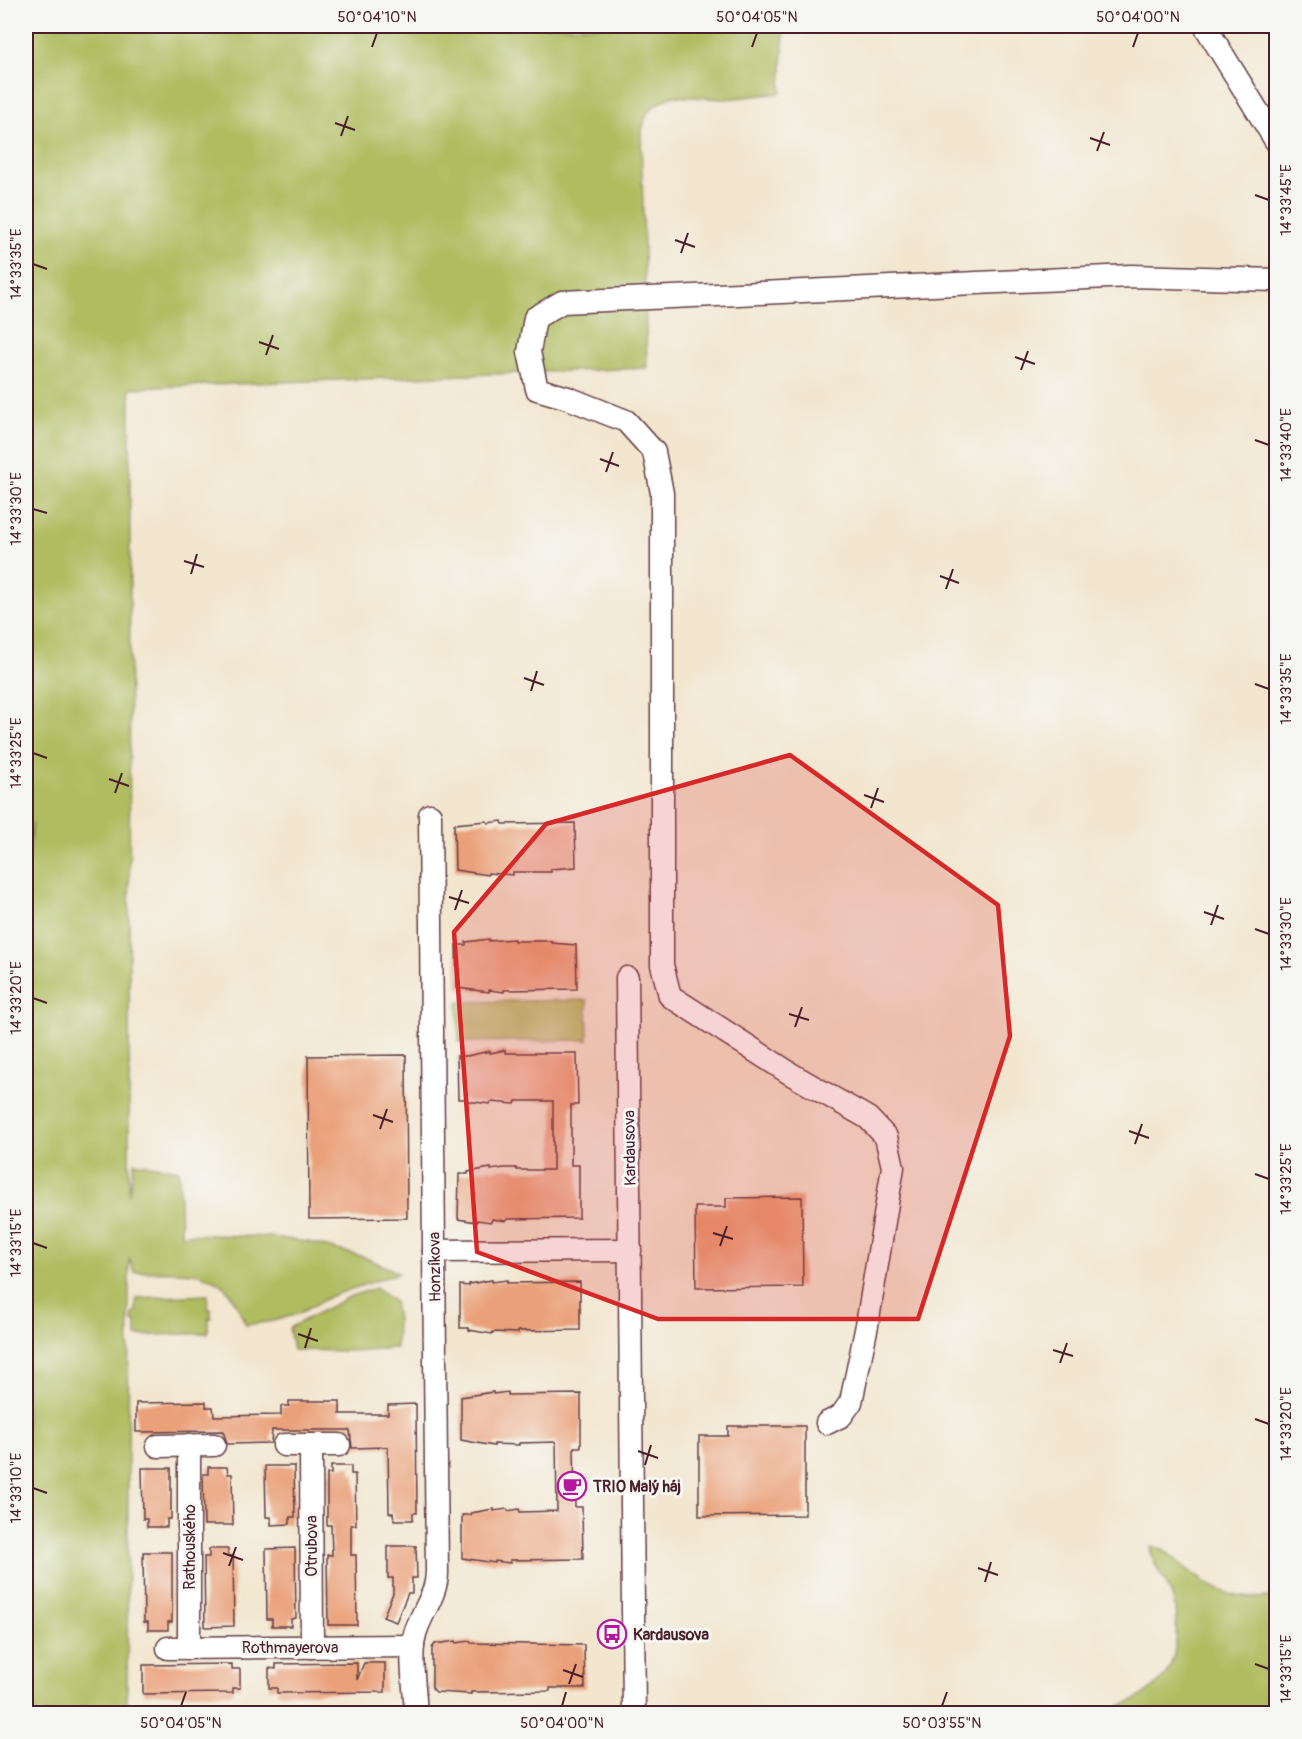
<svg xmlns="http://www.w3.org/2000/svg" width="1302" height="1739" viewBox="0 0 1302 1739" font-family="Pangolin,sans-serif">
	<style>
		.green { fill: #afbc5f; stroke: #7c6e45; stroke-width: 1.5 }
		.building { fill: #eaa079 }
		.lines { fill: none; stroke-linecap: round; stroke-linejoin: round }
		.minor-casing { stroke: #633d44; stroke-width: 25 }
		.minor { stroke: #fff; stroke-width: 22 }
		.marked { fill: #d62828; fill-opacity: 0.2; stroke: #d62828; stroke-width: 4.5; stroke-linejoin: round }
		.ticks { fill: none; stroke: #4a1f2b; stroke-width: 2 }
		.labels { text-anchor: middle; stroke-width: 6; stroke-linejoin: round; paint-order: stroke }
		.street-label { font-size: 16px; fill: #4a1f2b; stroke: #f6f6f2 }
		.poi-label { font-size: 16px; font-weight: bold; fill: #4a1f2b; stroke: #f6f6f2; text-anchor: start }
		.neatline { fill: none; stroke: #4a1f2b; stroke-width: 2 }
		.ticks-label { font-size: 15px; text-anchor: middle; fill: #4a1f2b }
	</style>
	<rect width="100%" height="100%" fill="#f6f6f2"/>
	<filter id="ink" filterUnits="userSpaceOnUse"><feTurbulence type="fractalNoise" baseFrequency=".0167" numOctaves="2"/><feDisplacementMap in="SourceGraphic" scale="12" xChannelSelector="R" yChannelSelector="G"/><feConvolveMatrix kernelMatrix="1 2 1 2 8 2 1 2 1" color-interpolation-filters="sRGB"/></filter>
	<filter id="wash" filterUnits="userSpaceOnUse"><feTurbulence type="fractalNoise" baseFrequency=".008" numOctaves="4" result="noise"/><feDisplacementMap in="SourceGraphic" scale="24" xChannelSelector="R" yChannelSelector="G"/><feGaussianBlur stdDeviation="1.35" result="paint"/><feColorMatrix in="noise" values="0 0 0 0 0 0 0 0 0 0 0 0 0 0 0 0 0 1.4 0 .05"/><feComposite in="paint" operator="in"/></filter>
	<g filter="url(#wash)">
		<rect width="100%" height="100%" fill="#f2e6cf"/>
		<g class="green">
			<path d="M26,26H784L781,93L726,99L672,96L654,106L647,113L641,134L647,368L130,388L129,1195L134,1162L179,1170L181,1234L272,1237L308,1242L364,1257L399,1273L331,1296L298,1314L273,1321L246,1325C241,1314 236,1301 228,1291C207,1266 164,1272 134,1272L129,1258L127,1713H29V1627H26V882L33,822L28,843H26Z"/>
			<polygon points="587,1000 588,1040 459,1042 458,1002"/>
			<polygon points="376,1288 394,1302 397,1320 396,1348 349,1351 293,1350 289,1328 351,1296"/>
			<polygon points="208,1295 208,1309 211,1309 211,1318 208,1318 208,1333 136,1336 136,1322 132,1321 133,1314 136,1313 136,1298"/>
			<path d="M1150,1546C1164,1548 1171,1556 1182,1565C1212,1590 1237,1603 1276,1596V1705L1269,1690L1274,1713H1073C1082,1713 1092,1714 1101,1712C1107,1711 1113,1708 1119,1706C1160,1692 1179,1669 1176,1624C1176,1615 1175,1605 1172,1596C1166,1578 1151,1565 1150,1546Z"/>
		</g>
		<g id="blocks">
			<g class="building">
				<polygon points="487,821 488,823 502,821 503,824 575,823 576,867 551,869 551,872 513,872 513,875 488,873 488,875 455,870 454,824"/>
				<polygon points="489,939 489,941 514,939 514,941 551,941 552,943 576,945 577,989 504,990 504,992 489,990 489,992 457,988 456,945 466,945 466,942"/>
				<polygon points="505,1050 505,1053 577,1053 578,1105 571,1105 571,1165 579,1165 579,1218 507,1219 506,1221 492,1219 491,1222 477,1220 477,1222 458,1219 459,1174 468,1174 468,1172 491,1168 491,1170 504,1168 516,1168 517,1170 553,1170 553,1101 516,1101 515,1104 491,1102 490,1104 467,1101 467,1099 458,1099 457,1056 467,1056 490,1051 490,1053"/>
				<polygon points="406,1055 407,1218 309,1219 308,1056"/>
				<polygon points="802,1197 803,1287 696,1288 695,1207 726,1207 726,1198"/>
				<polygon points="492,1280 492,1282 507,1280 507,1283 580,1282 580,1330 518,1331 518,1333 493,1332 492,1334 469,1330 469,1328 460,1328 460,1285 469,1286 469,1284"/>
				<polygon points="493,1392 493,1394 508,1392 508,1395 581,1394 581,1447 574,1447 575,1507 582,1507 583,1559 510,1560 510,1563 495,1561 495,1563 462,1558 462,1515 471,1515 471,1513 494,1509 494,1511 507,1509 508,1511 519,1509 520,1512 557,1511 556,1442 519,1443 519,1445 494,1444 494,1446 461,1440 461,1397"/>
				<polygon points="289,1401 340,1401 340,1414 388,1414 388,1405 416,1404 417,1513 413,1513 413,1520 394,1520 393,1513 389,1513 388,1447 352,1448 350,1430 272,1430 271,1443 227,1444 223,1431 136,1432 136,1403 206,1402 206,1407 213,1407 214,1416 281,1415 281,1406 289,1406"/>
				<polygon points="728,1426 805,1426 805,1515 699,1516 699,1436 728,1436"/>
				<polygon points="265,1466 294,1466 295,1517 290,1517 290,1524 271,1525 271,1517 266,1517"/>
				<polygon points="331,1466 351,1466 351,1474 355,1474 356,1525 351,1525 351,1555 356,1555 357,1625 328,1625 327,1555 332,1555 331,1525 327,1525 327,1474 331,1474"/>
				<polygon points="208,1467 227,1467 228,1474 232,1474 233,1525 204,1525 203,1474 208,1474"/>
				<polygon points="142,1468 171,1468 171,1519 167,1519 167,1527 147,1527 147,1519 143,1519"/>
				<polygon points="388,1546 416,1546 417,1578 412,1578 412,1593 408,1593 396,1622 383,1617 393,1593 393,1578 388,1578"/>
				<polygon points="295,1548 296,1618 291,1619 291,1626 272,1626 272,1619 267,1619 266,1549"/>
				<polygon points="209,1549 228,1549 228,1556 233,1556 234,1626 205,1627 204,1557 209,1557"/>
				<polygon points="143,1552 172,1552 172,1622 168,1622 168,1630 148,1630 148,1622 144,1622"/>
				<polygon points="456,1641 456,1643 470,1641 471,1643 584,1645 585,1688 550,1688 550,1691 471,1692 471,1694 436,1692 432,1688 432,1648 435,1644"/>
				<polygon points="357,1663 357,1680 364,1663 385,1663 385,1692 277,1693 277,1688 269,1688 269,1668 276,1669 276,1664"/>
				<polygon points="232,1664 232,1669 240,1669 240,1688 233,1688 233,1693 143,1694 143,1665"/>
			</g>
		</g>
	</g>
	<g filter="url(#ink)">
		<use href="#blocks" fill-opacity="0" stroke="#633d44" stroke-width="1.5"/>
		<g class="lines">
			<g class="minor-casing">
				<g id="minor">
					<polyline points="1205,26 1276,141"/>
					<polyline points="627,978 634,1714"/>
					<polyline points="434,1251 630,1250"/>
					<polyline points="827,1423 841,1416 851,1402 867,1325 893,1167 886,1137 868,1118 791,1074 670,996 662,965 662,493 654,452 626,421 568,398 537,389 529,352 535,318 562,302 1131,276 1276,280"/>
					<polyline points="284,1445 339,1445"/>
					<polyline points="311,1445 312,1647"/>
					<polyline points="158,1446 214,1445"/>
					<polyline points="168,1648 413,1646"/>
					<polyline points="189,1648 189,1445"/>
					<path d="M416,1714C415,1689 409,1657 415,1634C421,1612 437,1595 437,1572L430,815"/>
				</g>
			</g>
			<use href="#minor" class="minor"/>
		</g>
	</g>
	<path class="marked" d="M790,755L998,905L1010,1036L918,1319H658L477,1252L454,932L546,824Z"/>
	<path class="ticks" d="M372,47L377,33M752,47L757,33M1133,47L1138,33M335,123L355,130M341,136L348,116M1090,138L1110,145M1097,151L1104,132M1255,195L1269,200M675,240L695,247M681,253L688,233M33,264L47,269M259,342L279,349M266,355L273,335M1015,357L1035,364M1021,370L1028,351M1255,440L1269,445M600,459L619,466M606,472L613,452M33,509L47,513M184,561L204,567M191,574L197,554M940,576L959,583M946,589L953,569M524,678L544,685M1255,684L1269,689M531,691L537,671M33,753L47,758M109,779L129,786M115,793L122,773M864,795L884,802M871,808L878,788M449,897L469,903M455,910L462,890M1204,912L1224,919M1211,925L1218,905M1255,929L1269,934M33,998L47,1003M789,1014L809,1020M795,1027L802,1007M373,1115L393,1122M380,1129L387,1109M1129,1131L1149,1138M1135,1144L1142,1124M1255,1174L1269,1179M713,1233L733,1239M33,1243L47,1248M720,1246L727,1226M298,1334L318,1341M305,1348L311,1328M1053,1350L1073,1356M1060,1363L1067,1343M1255,1419L1269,1424M638,1451L658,1458M645,1465L651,1445M33,1488L47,1493M223,1553L243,1560M229,1566L236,1547M978,1568L998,1575M985,1582L991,1562M1255,1664L1269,1669M563,1670L583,1677M569,1684L576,1664M181,1706L186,1692M562,1706L566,1692M942,1706L947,1692"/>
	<defs>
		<g id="cafe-ring" transform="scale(1.5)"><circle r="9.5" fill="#f6f6f2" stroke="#b5179e" stroke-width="1.5"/><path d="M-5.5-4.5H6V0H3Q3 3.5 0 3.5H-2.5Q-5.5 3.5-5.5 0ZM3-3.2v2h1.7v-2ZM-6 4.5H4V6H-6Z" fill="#b5179e"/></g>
		<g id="bus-ring" transform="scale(1.5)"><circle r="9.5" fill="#f6f6f2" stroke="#b5179e" stroke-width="1.5"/><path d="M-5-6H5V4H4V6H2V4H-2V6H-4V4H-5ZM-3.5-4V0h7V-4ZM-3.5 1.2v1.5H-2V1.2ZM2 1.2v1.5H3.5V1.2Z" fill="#b5179e"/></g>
	</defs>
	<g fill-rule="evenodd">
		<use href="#cafe-ring" x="572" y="1486"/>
		<use href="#bus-ring" x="612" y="1634"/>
	</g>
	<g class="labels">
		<g class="street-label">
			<text transform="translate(629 1148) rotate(-91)" y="6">Kardausova</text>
			<text transform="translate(434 1267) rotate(-91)" y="6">Honzíkova</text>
			<text transform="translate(311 1546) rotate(-90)" y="6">Otrubova</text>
			<text transform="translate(189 1547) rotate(-90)" y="6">Rathouského</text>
			<text x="290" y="1653">Rothmayerova</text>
		</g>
		<g class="poi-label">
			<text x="593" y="1492">TRIO Malý háj</text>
			<text x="633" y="1640">Kardausova</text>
		</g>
	</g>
	<rect width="1302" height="1739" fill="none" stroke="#f6f6f2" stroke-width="66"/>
	<rect x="33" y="33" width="1236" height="1673" class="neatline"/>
	<g class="ticks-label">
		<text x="377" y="22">50°04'10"N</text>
		<text x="757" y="22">50°04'05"N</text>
		<text x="1138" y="22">50°04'00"N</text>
		<text transform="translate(1286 200) rotate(-90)" y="5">14°33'45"E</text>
		<text transform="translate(16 264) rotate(-90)" y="5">14°33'35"E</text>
		<text transform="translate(1286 445) rotate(-90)" y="5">14°33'40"E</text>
		<text transform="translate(16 509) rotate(-90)" y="5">14°33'30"E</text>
		<text transform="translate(1286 689) rotate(-90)" y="5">14°33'35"E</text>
		<text transform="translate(16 753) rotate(-90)" y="5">14°33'25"E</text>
		<text transform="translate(1286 934) rotate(-90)" y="5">14°33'30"E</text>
		<text transform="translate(16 998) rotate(-90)" y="5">14°33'20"E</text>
		<text transform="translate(1286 1179) rotate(-90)" y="5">14°33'25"E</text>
		<text transform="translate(16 1243) rotate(-90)" y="5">14°33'15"E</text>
		<text transform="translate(1286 1424) rotate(-90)" y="5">14°33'20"E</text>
		<text transform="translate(16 1488) rotate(-90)" y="5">14°33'10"E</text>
		<text transform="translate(1286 1669) rotate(-90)" y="5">14°33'15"E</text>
		<text x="181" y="1728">50°04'05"N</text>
		<text x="562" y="1728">50°04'00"N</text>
		<text x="942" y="1728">50°03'55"N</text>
	</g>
</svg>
